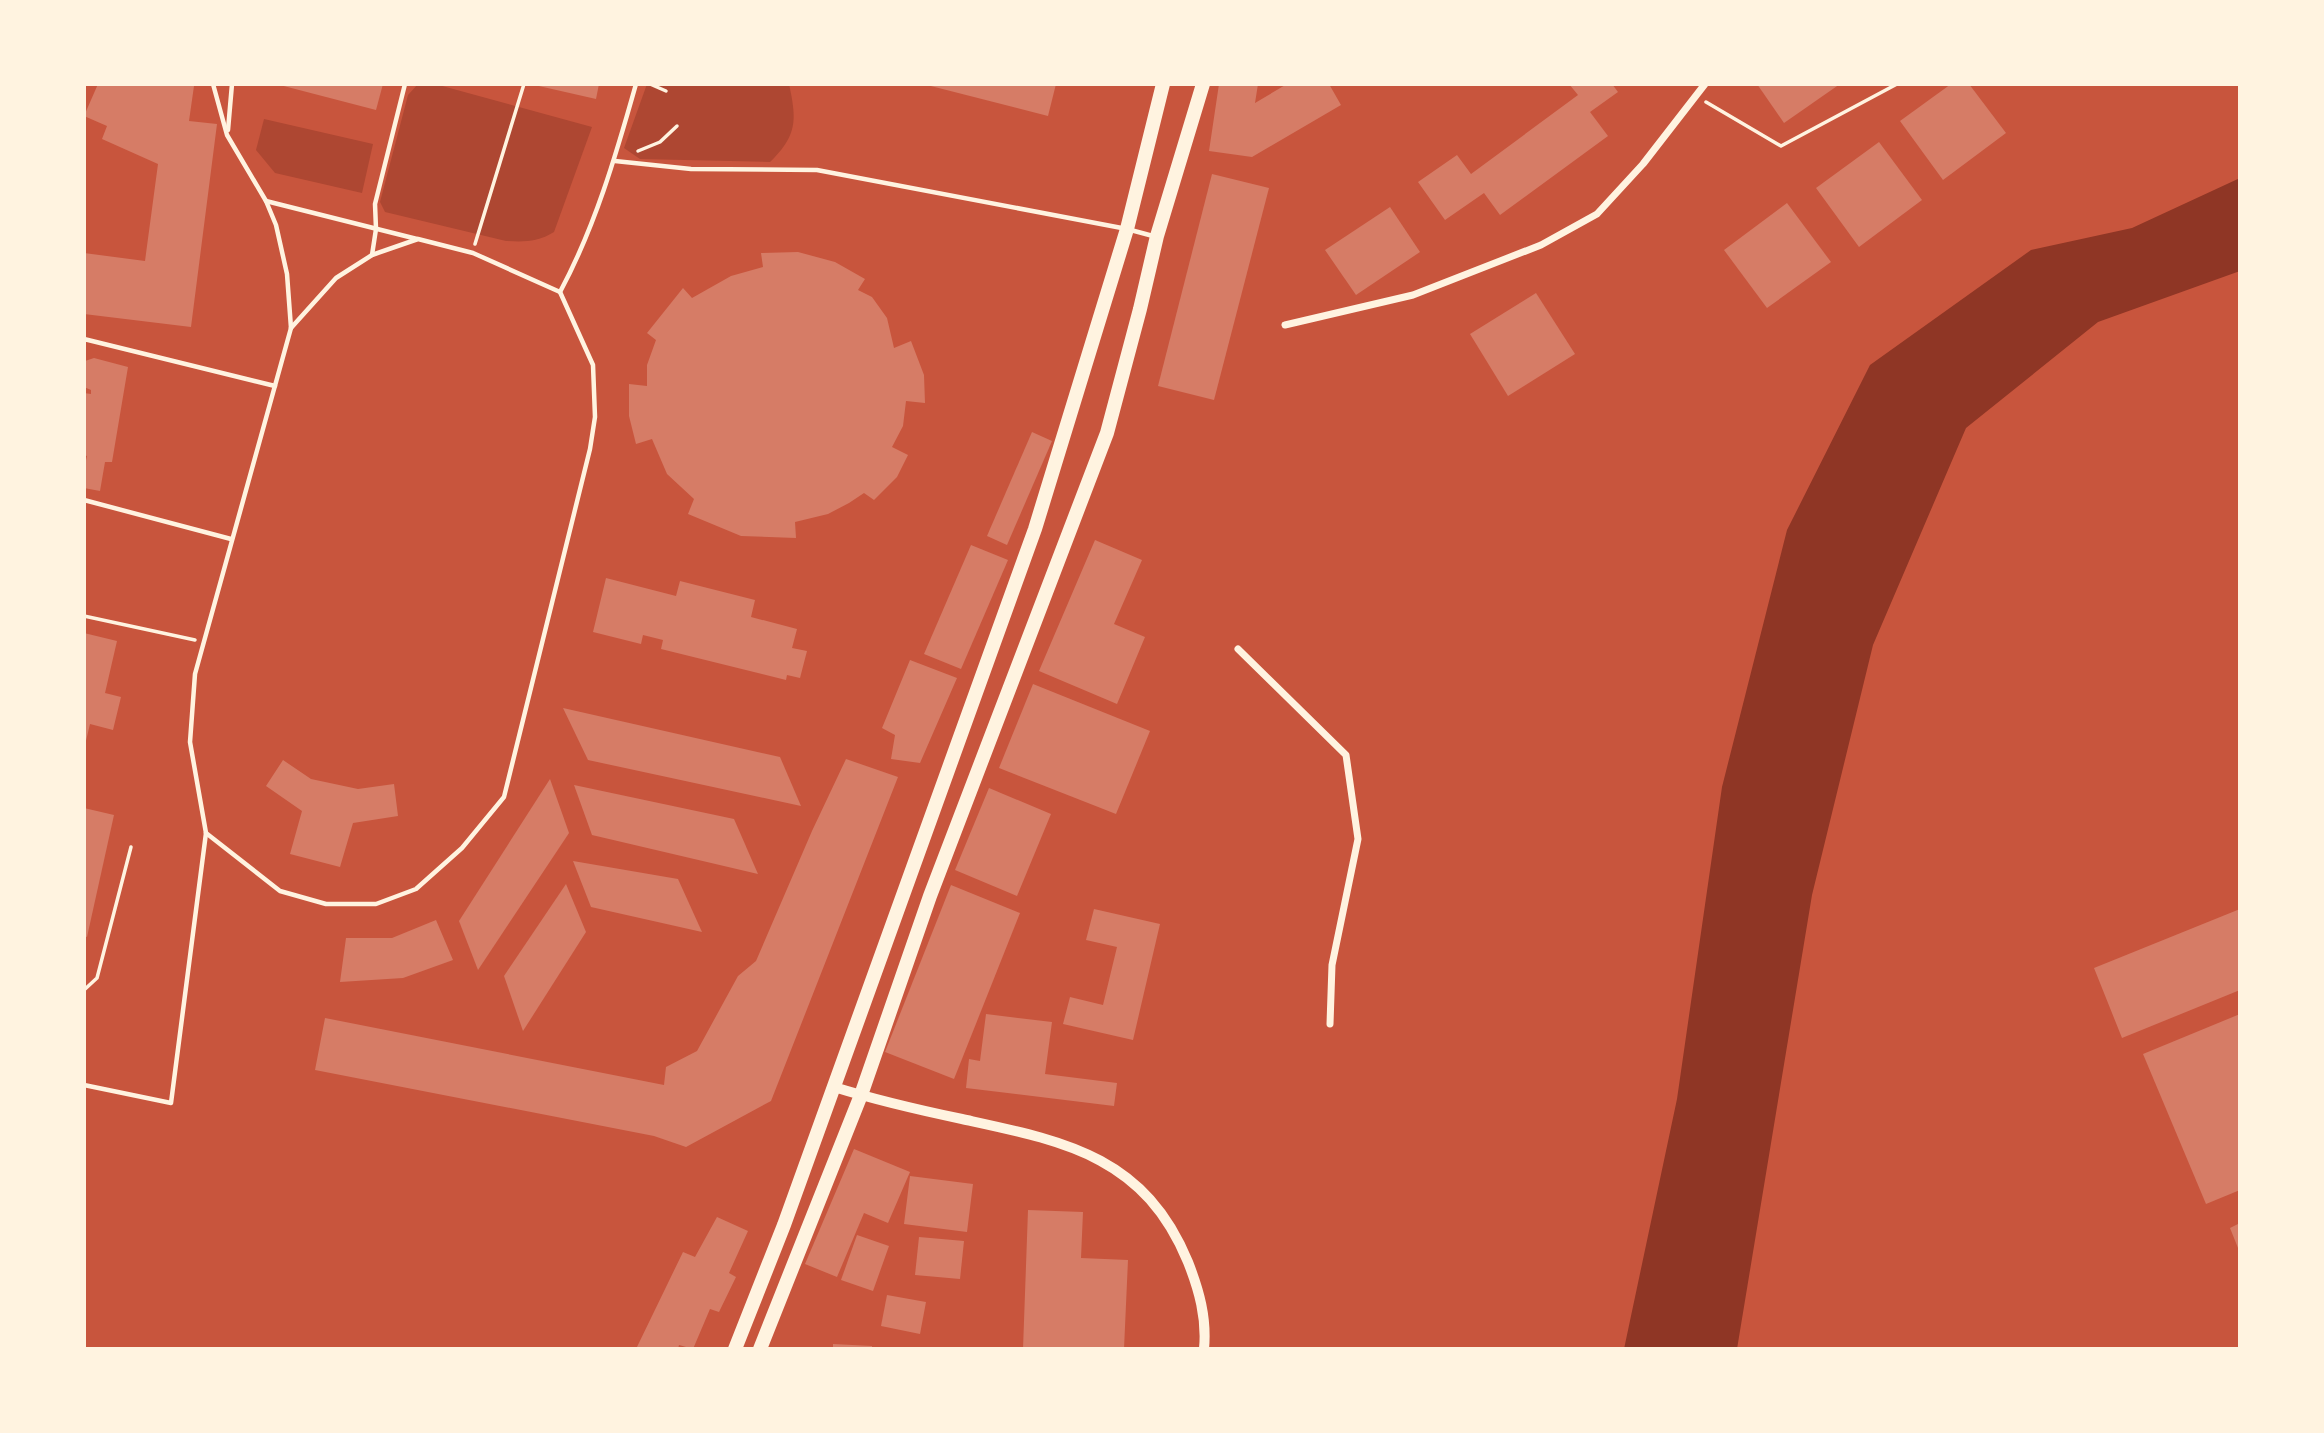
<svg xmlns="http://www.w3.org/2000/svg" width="2324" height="1433" viewBox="0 0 2324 1433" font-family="Montserrat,sans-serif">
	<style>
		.green { fill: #ae4732 }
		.water { fill: #8f3625 }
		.building { fill: #d67c66 }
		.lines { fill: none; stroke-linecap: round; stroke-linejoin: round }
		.path { stroke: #fff3e0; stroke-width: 3.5 }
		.service { stroke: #fff3e0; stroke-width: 4.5 }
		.minor { stroke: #fff3e0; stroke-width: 7 }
		.tertiary { stroke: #fff3e0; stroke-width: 10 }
		.trunk { stroke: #fff3e0; stroke-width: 14 }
	</style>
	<rect width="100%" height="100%" fill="#c8553d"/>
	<g class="green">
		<path d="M418,84H435L592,127L554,232C538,242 524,242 506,241L385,212L380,202L408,95Z"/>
		<path d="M647,84H789C797,121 797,135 770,162L640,159L624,148Z"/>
		<polygon points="264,119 373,144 362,193 275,173 256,150"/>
	</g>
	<polygon class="water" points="2240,178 2240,271 2098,322 1966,428 1873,645 1812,895 1737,1349 1624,1349 1677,1099 1722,787 1787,530 1870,365 2031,250 2132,228"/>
	<g class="building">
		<polygon points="98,84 194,86 189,121 217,124 191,327 84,314 84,253 145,261 158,164 102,139 107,126 84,116"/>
		<polygon points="276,84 383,84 376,110"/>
		<polygon points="530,84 599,84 596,99"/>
		<polygon points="923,84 1056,84 1048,116"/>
		<polygon points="1219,84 1258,84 1255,103 1287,84 1329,84 1341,105 1252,157 1209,151"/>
		<polygon points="1569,84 1612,84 1618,92 1590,112 1608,136 1500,215 1484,193 1445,220 1418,182 1457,155 1471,174 1578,95"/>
		<polygon points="1757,84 1840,84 1784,123"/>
		<polygon points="1951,84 1969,84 2006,133 1943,180 1900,121"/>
		<polygon points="1879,142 1922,200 1859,247 1816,188"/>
		<polygon points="1212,174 1269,188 1214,400 1158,386"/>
		<polygon points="1787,203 1831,262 1767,308 1724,250"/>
		<polygon points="1390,207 1420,252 1356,295 1325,250"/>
		<polygon points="798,252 835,262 865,279 858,290 872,297 887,318 894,348 911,341 924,375 925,403 906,401 903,426 892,447 908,455 897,477 874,500 864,493 849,503 828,514 795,522 796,538 741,536 688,514 694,499 667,474 652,439 636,444 629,416 629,384 647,386 647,365 656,340 647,333 683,288 692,298 731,276 763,267 761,253"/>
		<polygon points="1536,293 1575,354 1508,396 1470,334"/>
		<polygon points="94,358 128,367 112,462 105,462 100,491 84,488 84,469 87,456 84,455 84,393 91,394 91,390 84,387 84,364 85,361"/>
		<polygon points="1032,432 1052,441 1007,545 987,536"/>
		<polygon points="1095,540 1142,560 1114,624 1145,637 1117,704 1039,671"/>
		<polygon points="971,545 1008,560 961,669 924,654"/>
		<polygon points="606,578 676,596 680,581 755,600 751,617 797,629 792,648 807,651 800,678 787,675 786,680 661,649 663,640 643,635 641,644 593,632"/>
		<polygon points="84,633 117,641 105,693 121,697 113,730 90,724 85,745"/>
		<polygon points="910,660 957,678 920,763 891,759 895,735 882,728"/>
		<polygon points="1033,684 1150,731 1116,814 999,768"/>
		<polygon points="563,708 780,757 801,806 588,760"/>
		<polygon points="846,759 898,777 771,1101 686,1147 654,1136 315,1070 325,1018 664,1085 666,1067 697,1051 738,976 756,961 812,831"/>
		<polygon points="283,760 311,779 358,789 394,784 398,816 353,823 340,867 290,854 302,811 266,786"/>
		<polygon points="550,779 569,833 478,970 459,921"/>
		<polygon points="574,785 734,819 758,874 592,835"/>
		<polygon points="989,788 1051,814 1017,896 955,870"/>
		<polygon points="84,808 114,815 87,937 84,936"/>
		<polygon points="573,861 678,879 702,932 591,907"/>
		<polygon points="566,884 586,932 523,1031 504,976"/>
		<polygon points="951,885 1020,913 954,1079 885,1052"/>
		<polygon points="1094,909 1160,924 1133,1040 1063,1024 1070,997 1103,1005 1117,947 1086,940"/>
		<polygon points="2240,909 2240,990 2122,1038 2094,968"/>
		<polygon points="436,920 453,960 403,978 340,982 346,938 392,938"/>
		<polygon points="986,1014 1052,1022 1045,1074 1117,1083 1114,1106 966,1088 969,1059 980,1061"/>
		<polygon points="2240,1014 2240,1190 2206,1204 2143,1054"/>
		<polygon points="854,1149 910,1172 888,1223 864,1213 837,1277 805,1264"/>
		<polygon points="910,1176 973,1184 967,1232 904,1224"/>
		<polygon points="1028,1210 1083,1212 1081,1258 1128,1260 1124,1349 1023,1349"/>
		<polygon points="717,1217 748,1231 729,1273 736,1277 719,1312 710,1309 693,1349 679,1345 678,1349 636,1349 683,1252 695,1257"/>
		<polygon points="2240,1223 2240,1253 2230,1228"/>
		<polygon points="857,1235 889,1246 873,1291 841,1280"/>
		<polygon points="919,1237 964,1241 960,1279 915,1275"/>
		<polygon points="887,1295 926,1302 920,1334 881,1326"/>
		<polygon points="833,1344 872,1346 872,1349 833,1349"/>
	</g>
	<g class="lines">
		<g class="path">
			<polyline points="650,84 666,91"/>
			<polyline points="1706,102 1781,146 1897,84"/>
			<polyline points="638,151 660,142 677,126"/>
			<polyline points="475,244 524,84"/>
			<polyline points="84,616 195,640"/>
			<polyline points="84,990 97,978 131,847"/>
		</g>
		<g class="service">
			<polyline points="228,130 232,84"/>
			<polyline points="615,161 691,169 817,170 1127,229 1153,236"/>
			<polyline points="266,201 417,239"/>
			<polyline points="372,255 376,229 375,204 405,84"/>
			<path d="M560,292C595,227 616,155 636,84"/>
			<polyline points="84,339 275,386"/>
			<polyline points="84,500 231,539"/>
			<polyline points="206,833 280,891 326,904 376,904 416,889 462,848 504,797 590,449 595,417 593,365 560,292 473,253 418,239 372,255 336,278 291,328"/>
			<polyline points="84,1085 171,1103 206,833 190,742 195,674 291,328 287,274 276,225 266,201 227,135 213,84"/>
		</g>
		<g class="minor">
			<polyline points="1285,325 1413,295 1541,245 1597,214 1643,164 1705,84"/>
			<polyline points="1238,649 1346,755 1358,839 1332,965 1330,1024"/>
		</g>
		<path class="tertiary" d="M834,1087C876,1100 919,1110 962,1119C1063,1141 1144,1155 1188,1262C1199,1290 1207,1318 1204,1349"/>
		<g class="trunk">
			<polyline points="735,1349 784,1225 1035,529 1127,229 1163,84"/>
			<polyline points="760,1349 861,1095 930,896 1107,433 1140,309 1157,236 1203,84"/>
		</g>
	</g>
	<rect width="2324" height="1433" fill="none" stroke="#fff3e0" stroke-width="172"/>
</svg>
